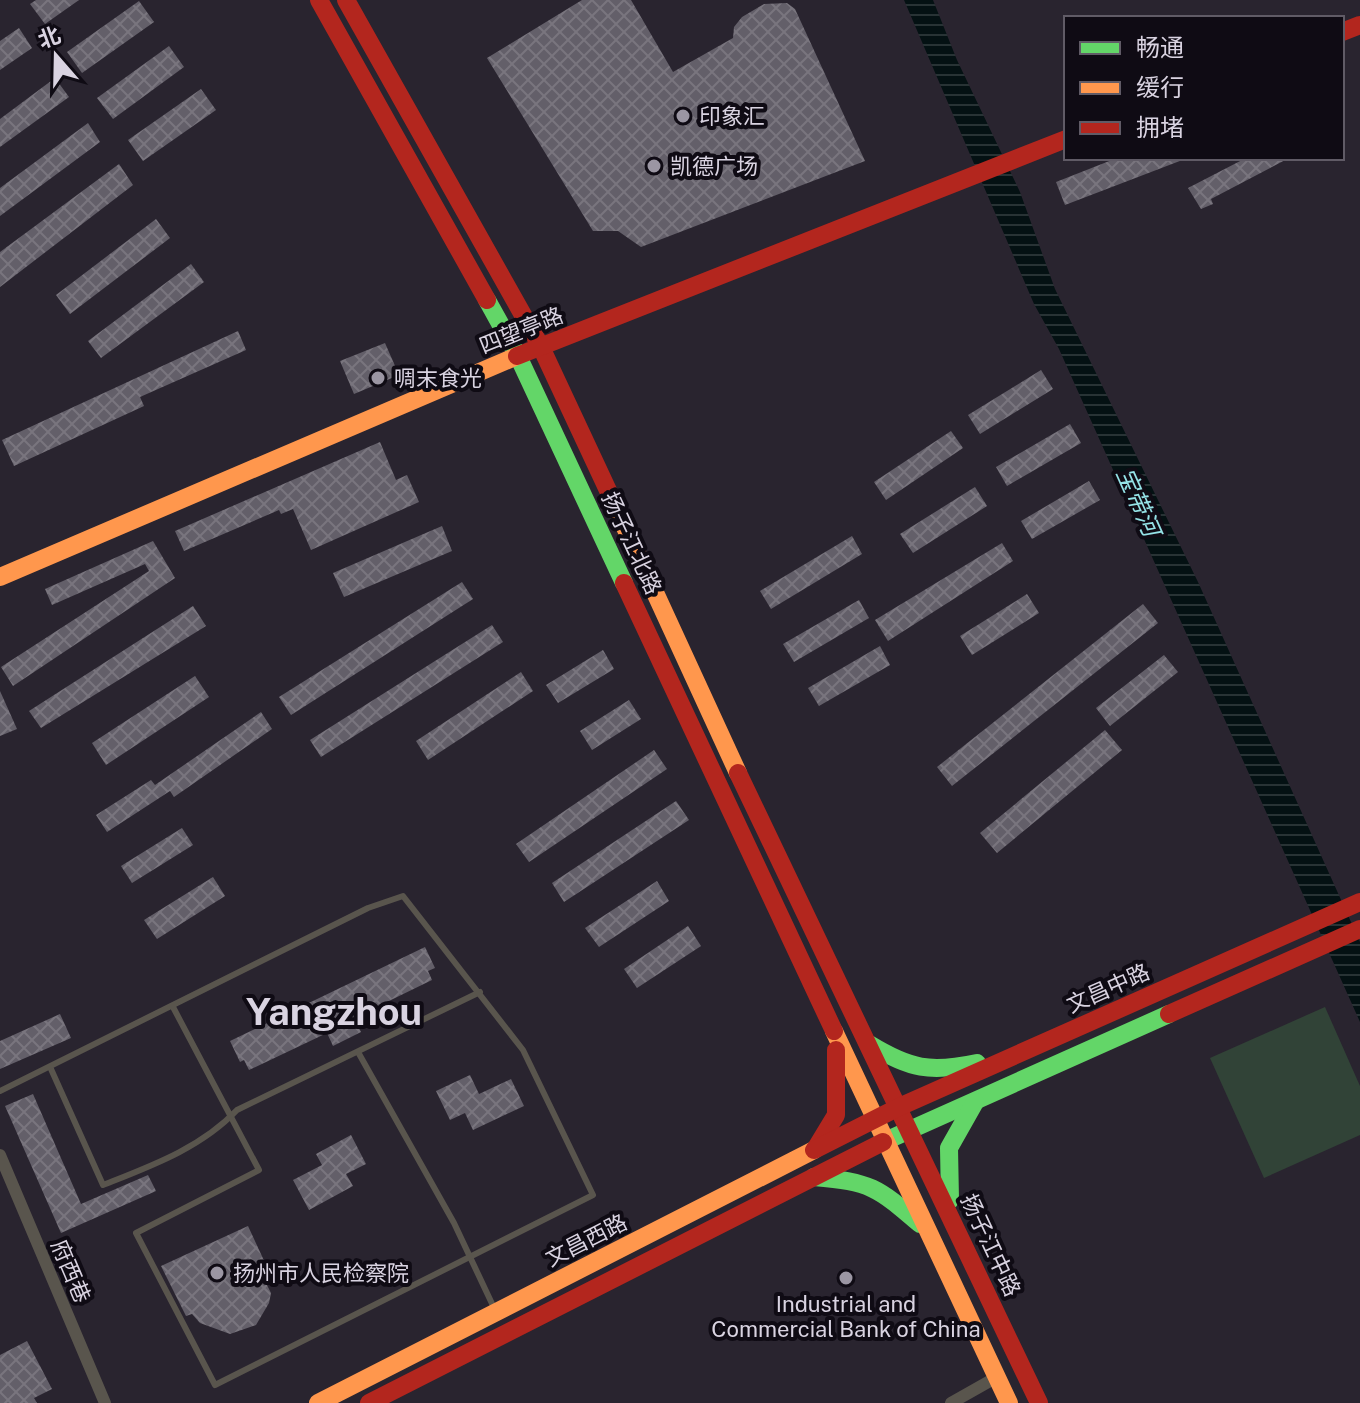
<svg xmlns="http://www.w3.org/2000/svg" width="1360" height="1403" viewBox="0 0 1360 1403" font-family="'Public Sans','Noto Sans SC',sans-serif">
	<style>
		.green { fill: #314337 }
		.water { fill: url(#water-rules) }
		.building { fill: url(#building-cross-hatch) }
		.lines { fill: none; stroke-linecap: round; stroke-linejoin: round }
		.lane { stroke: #59554d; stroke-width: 6 }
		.street { stroke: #59554d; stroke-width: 12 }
		.fast { stroke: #63d668; stroke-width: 18 }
		.slow { stroke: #ff974d; stroke-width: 18 }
		.jam { stroke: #b3261e; stroke-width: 18 }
		.poi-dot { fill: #9b96a3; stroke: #0f0b14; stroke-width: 3 }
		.labels { text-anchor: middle; stroke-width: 8; stroke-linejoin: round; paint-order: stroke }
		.poi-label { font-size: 22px; fill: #d9d3e1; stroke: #0f0b14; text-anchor: start }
		.street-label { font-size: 22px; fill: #d9d3e1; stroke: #0f0b14 }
		.water-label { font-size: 24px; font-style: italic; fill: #95e3e7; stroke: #0f0b14 }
		.town-label { font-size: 38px; font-weight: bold; fill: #d9d3e1; stroke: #0f0b14 }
	</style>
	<defs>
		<pattern id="water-rules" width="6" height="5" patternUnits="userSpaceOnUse" patternTransform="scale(2)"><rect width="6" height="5" fill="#041113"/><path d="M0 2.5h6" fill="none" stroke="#283335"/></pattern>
		<pattern id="building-cross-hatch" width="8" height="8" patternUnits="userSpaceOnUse" patternTransform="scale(2)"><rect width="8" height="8" fill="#635f69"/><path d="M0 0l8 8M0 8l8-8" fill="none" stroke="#79757e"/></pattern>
	</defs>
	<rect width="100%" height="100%" fill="#29242f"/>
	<polygon class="green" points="1325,1007 1360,1086 1360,1135 1264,1178 1210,1058"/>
	<polygon class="water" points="904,0 933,0 957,60 1020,192 1055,289 1198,582 1360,942 1360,1022 1059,349 1034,304"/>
	<g class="building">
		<polygon points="36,0 79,0 45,24 30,4"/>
		<polygon points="582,0 631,0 673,72 733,38 734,27 742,17 764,4 787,3 795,9 865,161 641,247 618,231 593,231 487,58"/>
		<polygon points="139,1 154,22 82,73 67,52"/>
		<polygon points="19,28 32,48 0,70 0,41"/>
		<polygon points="169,46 184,67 113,119 97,98"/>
		<polygon points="55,78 69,97 0,147 0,119"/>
		<polygon points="201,89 216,110 143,161 128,140"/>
		<polygon points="88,123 100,142 0,216 0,188"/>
		<polygon points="1117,158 1185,159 1065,205 1056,182"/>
		<polygon points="1246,158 1289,158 1211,199 1213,204 1201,209 1188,188"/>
		<polygon points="119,164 133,185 0,287 0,252"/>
		<polygon points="156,219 170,238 70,314 56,295"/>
		<polygon points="191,264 204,282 101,358 88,341"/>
		<polygon points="238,331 246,350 140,397 144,406 14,466 2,440"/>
		<polygon points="385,343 399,375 354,394 340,361"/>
		<polygon points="1041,370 1053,389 980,434 968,415"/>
		<polygon points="1070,424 1081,443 1007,486 996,467"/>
		<polygon points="951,431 963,448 886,500 874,482"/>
		<polygon points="380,442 396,480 407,475 419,502 311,550 293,509 281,514 279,510 184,551 175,531"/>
		<polygon points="1089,481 1100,500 1032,539 1021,521"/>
		<polygon points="975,487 987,506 913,553 900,534"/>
		<polygon points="442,526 452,551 344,597 333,573"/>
		<polygon points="852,536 862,554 771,609 760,591"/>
		<polygon points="153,541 175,578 13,686 1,667 149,571 145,564 52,605 45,589"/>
		<polygon points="1002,543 1013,561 888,641 875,620"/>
		<polygon points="462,582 473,599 291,715 279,697"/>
		<polygon points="1027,594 1039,613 972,655 960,636"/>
		<polygon points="859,600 869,618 794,662 783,644"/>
		<polygon points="1143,604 1158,623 952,786 937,767"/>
		<polygon points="193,606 206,626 41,728 29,711"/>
		<polygon points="492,625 503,642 321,757 310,740"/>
		<polygon points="880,646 890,665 819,706 808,688"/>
		<polygon points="603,650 614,669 558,703 546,685"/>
		<polygon points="1164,655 1178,672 1110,726 1096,708"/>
		<polygon points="521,672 533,691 428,760 416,741"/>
		<polygon points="195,676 209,697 106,765 92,743"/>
		<polygon points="0,691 17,729 0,736"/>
		<polygon points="629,700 641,719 592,750 580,731"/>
		<polygon points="261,712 272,729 174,797 170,791 107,832 96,815 151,780 155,785"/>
		<polygon points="1105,730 1122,750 997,853 980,833"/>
		<polygon points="654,750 667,769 529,862 516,844"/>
		<polygon points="676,801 689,820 564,902 552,883"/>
		<polygon points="182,828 193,845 132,883 121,866"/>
		<polygon points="213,877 225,896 157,939 144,920"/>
		<polygon points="657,881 669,901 599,947 585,928"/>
		<polygon points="688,926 701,946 637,988 624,969"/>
		<polygon points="425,947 435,968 428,971 432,980 354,1018 361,1032 333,1046 327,1033 249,1070 244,1060 240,1062 230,1041"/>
		<polygon points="60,1014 71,1038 0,1069 0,1041"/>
		<polygon points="470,1075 479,1094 511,1079 524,1106 473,1130 465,1113 450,1120 436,1091"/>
		<polygon points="33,1094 81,1204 148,1175 156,1191 61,1233 5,1106"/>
		<polygon points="351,1135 366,1164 346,1174 353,1186 309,1210 293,1180 322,1165 316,1154"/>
		<polygon points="248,1226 273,1280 266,1283 271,1293 269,1303 256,1325 230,1334 200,1323 192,1314 186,1316 161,1266"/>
		<polygon points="27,1341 52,1389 34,1398 37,1403 0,1403 0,1355"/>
	</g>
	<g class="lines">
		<g class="lane">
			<polyline points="358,1052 454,1223 495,1310"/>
			<path d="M51,1069L103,1185C151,1166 201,1148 237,1110L480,992"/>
			<polyline points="0,1091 368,908 403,896 523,1050 593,1195 215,1385 136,1233 259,1170 173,1007"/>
		</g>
		<g class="street">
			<polyline points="0,1155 105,1403"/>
			<polyline points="951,1403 997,1377"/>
		</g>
		<g class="fast">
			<polyline points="487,300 518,356 624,583"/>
			<path d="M869,1044C910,1069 930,1073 977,1063"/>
			<polyline points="883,1142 1169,1014"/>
			<path d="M814,1177C871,1182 877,1187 920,1224"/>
			<polyline points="950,1200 949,1148 975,1102"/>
		</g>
		<g class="slow">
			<polyline points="612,499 738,773"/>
			<polyline points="0,577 517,356"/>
			<polyline points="834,1031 1009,1403"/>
			<polyline points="318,1403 814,1150"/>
		</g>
		<g class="jam">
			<polyline points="319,0 487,300"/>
			<polyline points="346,0 541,347 612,499"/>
			<polyline points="1342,32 1360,25"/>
			<polyline points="517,356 1066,139"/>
			<polyline points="624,583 834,1031"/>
			<polyline points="738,773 1039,1403"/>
			<polyline points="1169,1014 1360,929"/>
			<polyline points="816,1148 836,1115 836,1050"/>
			<polyline points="814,1150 899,1107 1360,902"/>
			<polyline points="369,1403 883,1142"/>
		</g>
	</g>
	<g class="poi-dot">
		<circle cx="683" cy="116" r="8"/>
		<circle cx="654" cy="166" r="8"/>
		<circle cx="378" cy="378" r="8"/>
		<circle cx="217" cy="1273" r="8"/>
		<circle cx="846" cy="1278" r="8"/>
	</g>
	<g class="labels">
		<g class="poi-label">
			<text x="699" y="124">印象汇</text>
			<text x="670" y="174">凯德广场</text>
			<text x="394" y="386">啁末食光</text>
			<text x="233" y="1281">扬州市人民检察院</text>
			<text x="846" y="1312" text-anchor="middle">Industrial and<tspan x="846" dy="25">Commercial Bank of China</tspan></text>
		</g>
		<g class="street-label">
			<text transform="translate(521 330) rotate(-22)" y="8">四望亭路</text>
			<text transform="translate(632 543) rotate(65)" y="8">扬子江北路</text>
			<text transform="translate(1108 988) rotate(-24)" y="8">文昌中路</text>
			<text transform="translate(586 1240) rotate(-27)" y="8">文昌西路</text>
			<text transform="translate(991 1245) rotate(65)" y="8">扬子江中路</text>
			<text transform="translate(71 1271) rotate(67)" y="8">府西巷</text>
		</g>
		<g class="water-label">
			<text transform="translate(1138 502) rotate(66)" y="8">宝带河</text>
		</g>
		<g class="town-label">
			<text x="334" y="1025">Yangzhou</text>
		</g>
	</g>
	<rect x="1064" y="16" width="280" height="144" fill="#0f0b14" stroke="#605b66" stroke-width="2"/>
	<rect x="1080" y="42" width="40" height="12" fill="#63d668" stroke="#605b66" stroke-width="2"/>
	<text x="1136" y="56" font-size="24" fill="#d9d3e1">畅通</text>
	<rect x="1080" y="82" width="40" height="12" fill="#ff974d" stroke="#605b66" stroke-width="2"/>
	<text x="1136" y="96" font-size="24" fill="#d9d3e1">缓行</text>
	<rect x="1080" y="122" width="40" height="12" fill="#b3261e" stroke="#605b66" stroke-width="2"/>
	<text x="1136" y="136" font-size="24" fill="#d9d3e1">拥堵</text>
	<g transform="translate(56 56) rotate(340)" stroke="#0f0b14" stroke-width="6" paint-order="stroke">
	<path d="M0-6L14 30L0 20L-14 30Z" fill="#d9d3e1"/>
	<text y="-12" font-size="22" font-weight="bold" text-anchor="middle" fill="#d9d3e1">北</text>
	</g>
</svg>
